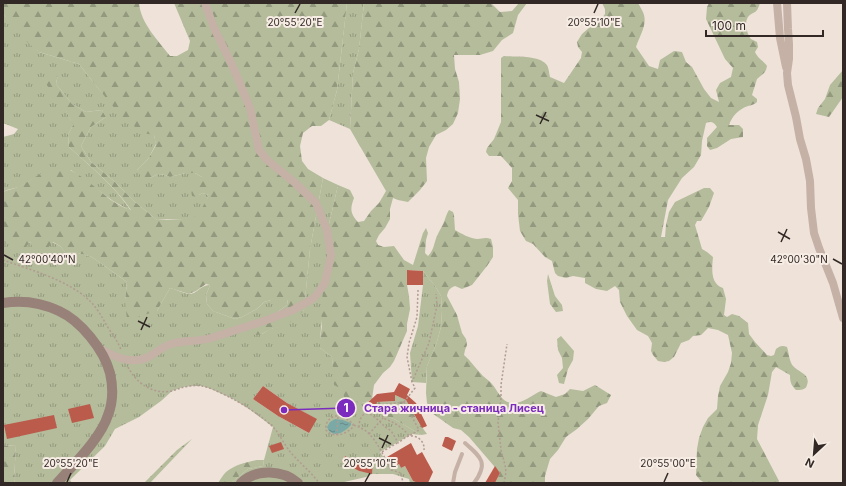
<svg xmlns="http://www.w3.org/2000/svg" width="846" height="486" viewBox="0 0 846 486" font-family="Inter,sans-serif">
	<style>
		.grass { fill: url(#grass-tufts); fill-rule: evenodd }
		.forest { fill: url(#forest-firs) }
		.water { fill: url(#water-ripples) }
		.building { fill: #bb5b4b }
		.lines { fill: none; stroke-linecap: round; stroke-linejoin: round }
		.path { stroke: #b19b91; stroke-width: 1.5; stroke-dasharray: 2 2; stroke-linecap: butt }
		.lane { stroke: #c5b1a6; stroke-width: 4 }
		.street { stroke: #c5b1a6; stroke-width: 8 }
		.secondary { stroke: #988178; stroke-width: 10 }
		.ticks { fill: none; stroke: #322926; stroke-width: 1.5 }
		.ticks-label { font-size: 10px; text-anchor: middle; fill: #322926; stroke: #f7ede5; stroke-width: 4; stroke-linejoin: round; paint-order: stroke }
		.leader { fill: none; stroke: #7b2cbf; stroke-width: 1.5 }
		.callout-dot { fill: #7b2cbf; stroke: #f7ede5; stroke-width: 1.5 }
		.mark-label { font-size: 12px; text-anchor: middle; font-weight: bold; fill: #fff }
		.callout-label { font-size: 11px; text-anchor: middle; font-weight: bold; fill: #7b2cbf; stroke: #f7ede5; stroke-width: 4; stroke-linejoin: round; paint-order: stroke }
	</style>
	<defs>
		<pattern id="grass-tufts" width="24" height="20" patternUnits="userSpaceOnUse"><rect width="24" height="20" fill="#b4bc9b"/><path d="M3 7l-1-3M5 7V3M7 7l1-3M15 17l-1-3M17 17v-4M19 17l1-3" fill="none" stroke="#93997e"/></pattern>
		<pattern id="forest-firs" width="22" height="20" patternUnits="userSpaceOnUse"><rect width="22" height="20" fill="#b4bc9b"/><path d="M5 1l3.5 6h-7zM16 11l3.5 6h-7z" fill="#93997e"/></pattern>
		<pattern id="water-ripples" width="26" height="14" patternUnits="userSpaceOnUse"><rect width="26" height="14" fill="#7ba9a6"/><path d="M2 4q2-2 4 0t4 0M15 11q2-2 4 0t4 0" fill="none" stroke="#658a87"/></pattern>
	</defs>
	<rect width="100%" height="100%" fill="#eee2d9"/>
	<g class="grass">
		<polygon points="347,3 364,3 359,49 353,73 350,129 329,120 337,90"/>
		<path d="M3,14L39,52L79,64L97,87L104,95L154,135L156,144L148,159L137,170L150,178L158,174L165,175L170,177L186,173H195L202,177V181L199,195L202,193L209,195C206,202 202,209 198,215C191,223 176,219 167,219C164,219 160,220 157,220L135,202L114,181L91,162L81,146L91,127L106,117L102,110L86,112L72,104L56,84L58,74L48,72L73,125L68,135L69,147C91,167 115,186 131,211L113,201L94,187L71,170L43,173L19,187L7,190L3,192V137L14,134L18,129L3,123Z"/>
		<path d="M323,178L338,185L329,224L328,259L320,339V348L332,357L333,368L342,389L362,403L369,401L364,406L372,413L376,408L379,413L396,420L421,435L412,434L380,452L384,458L387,457L393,467L399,464L401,468L405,466L413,481L418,483H410L409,479L393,474H372L366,477L340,483H231L248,469L263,466L264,460L273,427L249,409L233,399L211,389L202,386H193L183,387L172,391L161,401L139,417L115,429L105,446L70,480L72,483H16L14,480L16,445L5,446L3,438V242L8,243L52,242L60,246L65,252L78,253L92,257L127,282L125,300L157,311L170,288C174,289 186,294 189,294C197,294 202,284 210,285L206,295L207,304L213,311L235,319L242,317L253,311L257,309L264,302L271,300L288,299L287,305L271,317L262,334L270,329L282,326L304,310L310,249ZM263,386L287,403L316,419L309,433L278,416L253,399ZM345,456L354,461V462L360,464L361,462L373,464L372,473L359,471L342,461Z"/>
		<polygon points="423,271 435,286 441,296 442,310 441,327 436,345 427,366 426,383 412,382 410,353 418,326 423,285"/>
	</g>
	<g class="forest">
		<path d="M3,3H139C141,24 158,40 170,56H177L188,50L190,41L174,3H347L337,90L329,120L321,126H312L303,133L300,146L302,161L308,169L323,178L310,249L304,310C298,316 290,324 281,327C277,328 273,328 269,330C263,333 258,337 251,334L250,329L271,317L287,305L288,300H271L264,302L257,309L253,311L242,317L235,319L213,311L207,304L206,295L210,285L206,284L196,291L189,294L170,288L157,311L127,320L125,300L127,282L92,257L78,253L65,252L60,246L53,242L46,250L39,252L33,248L30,242L24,249L3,242V192C9,189 15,189 20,186C32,180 43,170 56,167C71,164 99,191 111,200C117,204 124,208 131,210C115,186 90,166 69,147L68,135L73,125L66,111L46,84L48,72L58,67V74L56,84L72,104L86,112L102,110L106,117L91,127L81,146L91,162L114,181L135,202L157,220C167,219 191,222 197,215C202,209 205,202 209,195L202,193L199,195L197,197L192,196L191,190L192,184L202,181V177L195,173H186L170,177L165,175L158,174L150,178L141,176L137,170L148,159L156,145L154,135L143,133L121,116L97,87L79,64L39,52L27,42L3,14Z"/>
		<path d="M364,3H491L500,12L512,11L519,3H527L518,15L513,33L502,40L493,51L480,55H454L455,69L459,82L460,99L458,113L453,124L446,130L436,135L429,147L426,158L427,181L420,190L408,202L398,200L393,198L390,209V219L385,228L379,235L376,241L378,245L384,247L394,246L404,260L413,265L423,233L426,228L428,233L426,240L425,253L428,256C434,250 434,243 437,236C439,231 442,227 444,222C446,217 446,215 449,210L453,212L454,215L455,230C462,234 469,238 477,239C483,239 484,237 491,239L493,247V257L487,266L472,285L462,289L455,286C450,288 448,290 447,296L457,315L462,333L466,339L467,345L465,350L464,355C471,361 476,369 483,376C486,379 490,381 492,384C498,391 502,403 512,403C522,404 532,395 541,391L556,397L565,394L570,389L583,391L595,385L611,395L607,403L599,406L588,419L577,429L566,437L558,450L550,459L545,476V483H495L500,473L469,437L461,430L453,428L432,413L427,403L426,393L427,366L436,345L441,327L442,310L441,296L435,286L423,271L407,270V285L409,296L410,309L407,324V331L394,361L390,367L383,373L374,385L372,399L369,401L362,403H359L344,397L342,389L334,385L332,357L320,348V339L322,326L321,306L328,259L329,224L338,185L350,190L354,198C350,209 350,213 358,222L364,221L371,211L379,203L386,191L350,129L353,73L359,49Z"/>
		<path d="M602,3H638C640,7 643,11 644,15C647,26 639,37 636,47L649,66L658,69L660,60L674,51L682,52L686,62L692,67L704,89L711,98L719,102L716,90L720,83L731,77L733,68L725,59L706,19L707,7L709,3H760C756,16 754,10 748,17C744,22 747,35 751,39C753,40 755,41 757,42L758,47L755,52C758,59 764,61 767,66L766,70L764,73L757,79L752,95L757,99V102C754,105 751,105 748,106C739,109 732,116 729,125H739L743,129V137L731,139L717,148L710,150L707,146V138L717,127C714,122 711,121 706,123L702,141L701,155L694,167L682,178L668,200L661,237H665L666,225L669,212L675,202L704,188H710L714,193L709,207L701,221H697L695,225L702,249L707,252L713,257C712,268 710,284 723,288L726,299L724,315L727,317L732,314L739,316L748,323L749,334L755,342L767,355L771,356L774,355L776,349C780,346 782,345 787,347C789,353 789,361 793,366C798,372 811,374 807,385C806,390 800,390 796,390C791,385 790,382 790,375L776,367L772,372L768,395L758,425L757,439L779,481L778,483H705L700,480L696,475L697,449L699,438L703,427L708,418L717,409L718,396L720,386L728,372L731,363L732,353L728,335L718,330L708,328L701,335L693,336L689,340L681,343L674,357L669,361L664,362L658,361L653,355L651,351L652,343L648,336L637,330L627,316L620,302L619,290L615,286L607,291L596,289L585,283V278L573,276L566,278L558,276L555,273L552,261L545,257L533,244L526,241L520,231L518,214V200L508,188L512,181V168L501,156H489L486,152L487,148L494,139L501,122V58L504,56C515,57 538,55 546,64C549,67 549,73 550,77L564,83L581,58L582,52L578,47L577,42L582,34L590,27L598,23L605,14V9Z"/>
		<polygon points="843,70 843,97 829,117 816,114 818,108 825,99 830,85"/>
		<polygon points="548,274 555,296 562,305 563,311 556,312 550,304 547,281"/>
		<polygon points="561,336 574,351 573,360 568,369 564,384 559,383 557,375 563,368 562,358 558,350 557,339"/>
		<polygon points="395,395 406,400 419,423 427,434 421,435 396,420 379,413 376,408 377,402 395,401"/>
		<polygon points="3,438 5,446 16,445 14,480 16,483 3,483"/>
		<polygon points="192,439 150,483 144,483 177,450"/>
		<path d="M257,460H264L263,466L248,469L231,483H218C220,480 223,475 226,472C234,465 247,462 257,460Z"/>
	</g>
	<path class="water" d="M335,419L343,420L351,423V425C345,432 332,440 327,427L330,422Z"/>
	<g class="building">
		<polygon points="407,270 423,271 423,285 407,285"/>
		<polygon points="399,383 410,389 407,395 416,403 427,426 422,428 406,400 395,395 395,401 377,402 376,408 372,413 364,406 377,394 394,392"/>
		<polygon points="263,386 287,403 317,419 309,433 278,416 253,399"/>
		<polygon points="90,404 94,418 72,423 68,409"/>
		<polygon points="54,415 57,428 7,439 4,425"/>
		<polygon points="445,437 448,437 456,441 452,451 442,446"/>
		<polygon points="281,442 284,449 272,453 269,446"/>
		<polygon points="411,443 417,455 422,452 433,472 428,483 418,483 413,481 405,466 401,468 399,464 393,467 387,457"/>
		<polygon points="345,456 354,461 373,464 372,474 359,471 342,462"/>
		<polygon points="495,466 500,473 495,483 485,483"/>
	</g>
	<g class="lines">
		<g class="path">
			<path d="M3,260C31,270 68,280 90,301C97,308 102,317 107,326C112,334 118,341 121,350"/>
			<path d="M128,367C136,383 153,395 172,391C175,390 178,389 181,388C187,386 195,385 202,386C212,388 223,394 233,399C245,405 266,419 275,429C281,437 285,446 292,454C301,464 311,472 319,483"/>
			<polyline points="412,382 407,357 409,343 417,317 418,290"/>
			<polyline points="404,402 415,388 412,382 429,343 437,305 436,294"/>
			<path d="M404,402L419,430L409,436C403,427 393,422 383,418L379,405Z"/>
			<path d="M335,416C342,416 348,419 353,424V427C346,434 334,439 326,430C325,423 329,418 335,416Z"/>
			<path d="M354,425C358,427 362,428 366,431C377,440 384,457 391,470L401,473L403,483"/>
			<path d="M359,427C359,423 360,418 363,415C370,410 379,421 384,426C386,428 389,429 391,431C394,435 396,439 398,443C401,441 405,437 409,436C418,435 425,442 424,450"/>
			<polyline points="369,434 383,418"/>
			<polyline points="337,435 338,416"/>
			<polyline points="382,452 397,443"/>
			<polyline points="504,483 506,472 505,465 501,450 498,422 501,398 501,385 507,344"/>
		</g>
		<g class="lane">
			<path d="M465,443C481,457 489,463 474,483"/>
			<polyline points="453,483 455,472 462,454"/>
		</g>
		<g class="street">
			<polyline points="777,3 780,38 786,67"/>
			<polyline points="787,3 788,29 789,44 789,59 787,73 788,85 796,117 800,139 806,159 810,181 811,208 814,233 819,248 833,283 843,318"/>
			<path d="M99,348C116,358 134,366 152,355C158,351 164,346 171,344C184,340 198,342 211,338L264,321L293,310L314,298L325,283L331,255L327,230L316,203L295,183L267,160L259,150L250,108L233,67L214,28L205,3"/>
		</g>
		<g class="secondary">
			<path d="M3,303C22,300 42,303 59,311C81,321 104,350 110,373C113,386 113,402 108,415C101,438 73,465 57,483"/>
			<path d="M241,483C256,468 283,470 298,483"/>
		</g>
	</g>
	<path class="ticks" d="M295,13L300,4M594,13L598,4M536,115L549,121M540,124L546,112M778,232L790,239M781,242L787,229M4,255L13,260M833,259L842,264M138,321L150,327M141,330L147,317M379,438L391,444M382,448L388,435M67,482L71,473M365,482L370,473M664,482L668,473"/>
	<g class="ticks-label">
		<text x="295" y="26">20°55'20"E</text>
		<text x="594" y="26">20°55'10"E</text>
		<text x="799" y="263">42°00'30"N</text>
		<text x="47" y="263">42°00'40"N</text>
		<text x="71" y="467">20°55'20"E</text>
		<text x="370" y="467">20°55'10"E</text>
		<text x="668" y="467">20°55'00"E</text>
	</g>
	<path class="leader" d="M284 410L346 408"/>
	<g class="callout-dot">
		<circle cx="284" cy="410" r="4"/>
		<circle cx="346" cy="408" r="10"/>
	</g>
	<g class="mark-label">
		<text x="346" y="412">1</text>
	</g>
	<g class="callout-label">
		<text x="454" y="412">Стара жичница - станица Лисец</text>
	</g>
	<rect width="846" height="486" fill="none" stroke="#322926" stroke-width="8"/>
	<g transform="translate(814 454) rotate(206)" stroke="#f7ede5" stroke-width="3" paint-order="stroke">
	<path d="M0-3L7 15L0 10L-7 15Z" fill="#322926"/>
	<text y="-6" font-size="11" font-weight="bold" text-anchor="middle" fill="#322926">N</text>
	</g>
	<path d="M706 30v6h117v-6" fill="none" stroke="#322926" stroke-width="2"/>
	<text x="712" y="30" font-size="12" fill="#322926" stroke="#f7ede5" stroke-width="3" paint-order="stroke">100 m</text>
</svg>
